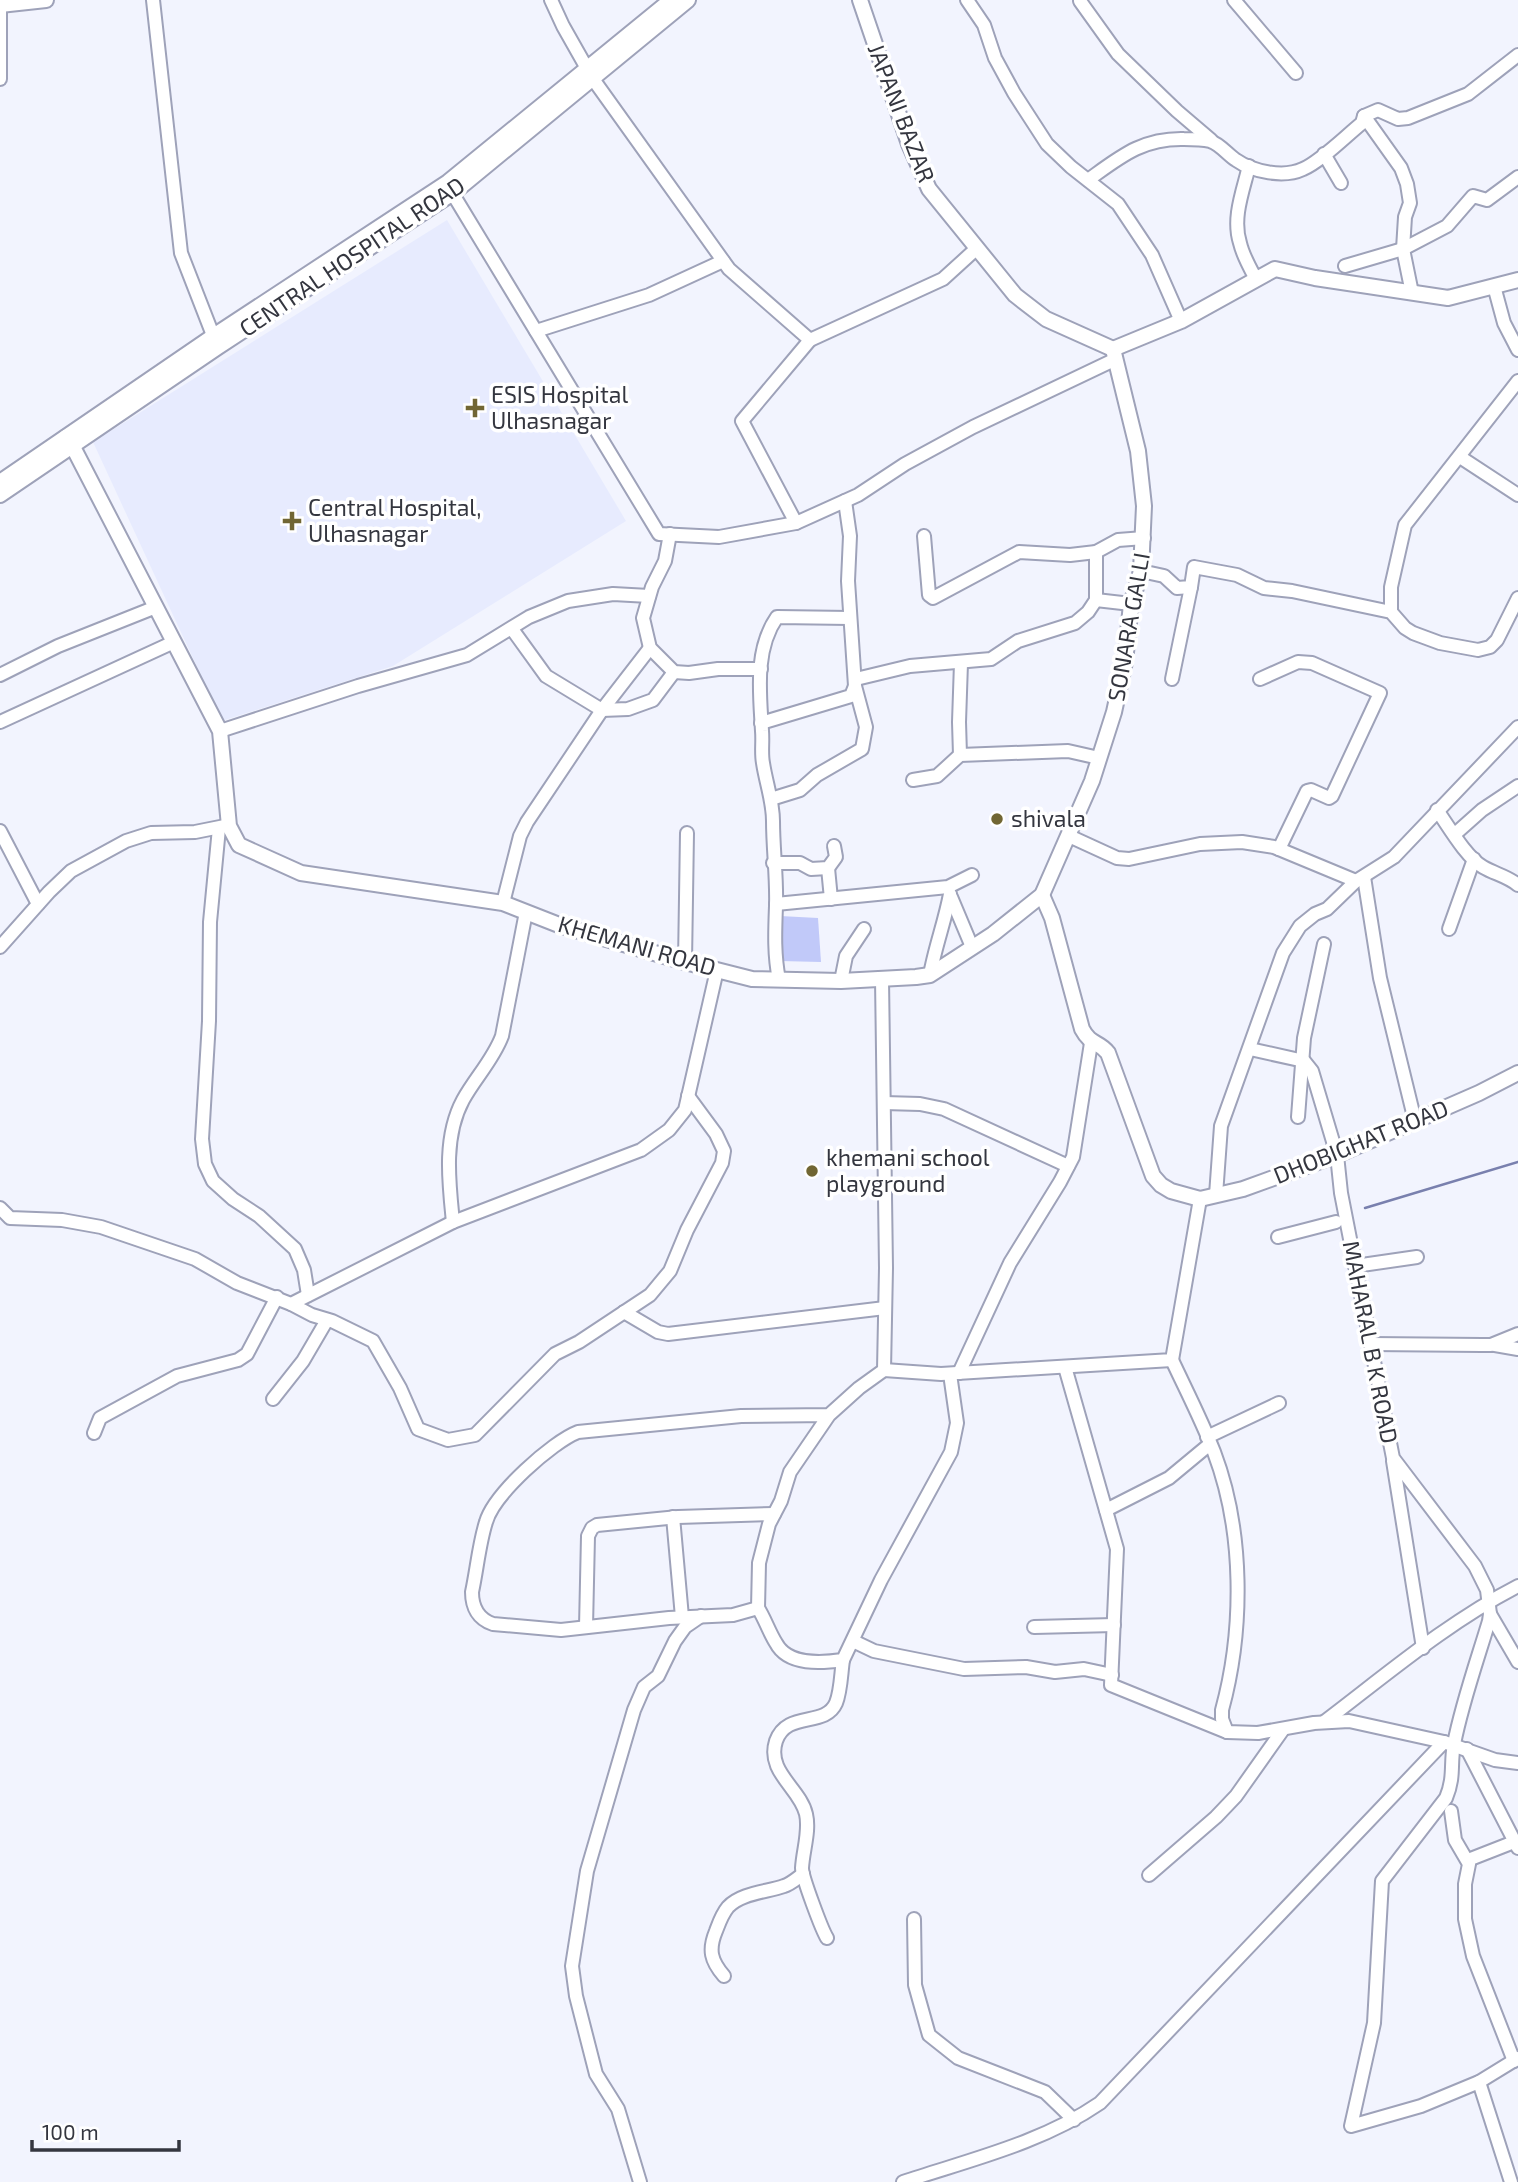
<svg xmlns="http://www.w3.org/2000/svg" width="1518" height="2182" viewBox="0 0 1518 2182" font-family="'Exo 2',sans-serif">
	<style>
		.built { fill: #e7ebfe }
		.green { fill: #c1c9f9 }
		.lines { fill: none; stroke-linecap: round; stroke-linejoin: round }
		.stream { stroke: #7980ae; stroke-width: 2.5 }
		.minor-casing { stroke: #9ea2b9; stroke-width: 16 }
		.tertiary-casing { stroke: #9ea2b9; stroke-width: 18 }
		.minor { stroke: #fff; stroke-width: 12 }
		.tertiary { stroke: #fff; stroke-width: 14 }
		.poi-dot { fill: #716633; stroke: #fff; stroke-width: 2.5 }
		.labels { text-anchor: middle; stroke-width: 7; stroke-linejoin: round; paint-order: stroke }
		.street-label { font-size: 23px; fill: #34363f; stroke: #fff }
		.poi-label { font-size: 23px; fill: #34363f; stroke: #fff; text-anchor: start }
	</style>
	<rect width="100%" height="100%" fill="#f2f4fe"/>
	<polygon class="built" points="447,220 626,521 393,666 222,721 93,442"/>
	<polygon class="green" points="780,916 818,918 821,962 780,961"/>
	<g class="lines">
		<polyline class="stream" points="1365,1208 1518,1162"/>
		<g class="minor-casing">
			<g id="minor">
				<polyline points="153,0 181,253 216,343"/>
				<polyline points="551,0 563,26 593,79 729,269 810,340 742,421 796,523"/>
				<polyline points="967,0 984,25 995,58 1014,93 1047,144 1071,167 1118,204 1152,255 1181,321"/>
				<polyline points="1234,0 1296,73"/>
				<polyline points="1080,1 1118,54 1177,111 1211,140"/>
				<polyline points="0,79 0,5"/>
				<polyline points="1364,116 1401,168 1407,184 1410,203 1405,217 1403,249 1412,293"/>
				<polyline points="1324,154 1341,183"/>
				<path d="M1249,166C1243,191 1232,218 1240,243C1243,256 1250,268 1256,279"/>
				<path d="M1088,180C1120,157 1142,138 1184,139C1192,139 1202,139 1210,141C1220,144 1228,155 1236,160C1253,172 1284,178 1303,169C1320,162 1347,135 1362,123L1364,116L1378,110L1398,119L1408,118L1468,94L1518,55"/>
				<polyline points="448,186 659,534 719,537 796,523 858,495 905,464 973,427 1116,359"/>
				<polyline points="1345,266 1403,249 1447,226 1473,196 1487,200 1518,177"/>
				<polyline points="1494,286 1504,323 1518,350"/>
				<polyline points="536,331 649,295 723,261"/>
				<polyline points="810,340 943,279 976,249"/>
				<polyline points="1460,457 1518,495"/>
				<polyline points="670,534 665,561 652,587 643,618 650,648 674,672 689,673 718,669 761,669"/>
				<polyline points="924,536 929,595 933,598 1019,552 1070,555 1096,552 1118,540 1144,538"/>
				<polyline points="1141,571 1164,576 1177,588 1191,587 1194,567 1237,575 1264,588 1292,591 1391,612 1405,628 1413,633 1440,643 1478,650 1490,647 1497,640 1518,598"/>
				<polyline points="1096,600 1131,604"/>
				<polyline points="1391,612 1391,587 1405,525 1518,381"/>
				<polyline points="512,629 546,676 602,710 628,709 653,700 674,672"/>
				<polyline points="0,675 58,646 156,607"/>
				<polyline points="856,679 910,666 991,659 1018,641 1075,623 1088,612 1096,600 1096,552"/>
				<polyline points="1172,679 1191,587"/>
				<polyline points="1260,679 1298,662 1312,663 1380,693 1332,796 1329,798 1311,790 1307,791 1279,849"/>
				<polyline points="0,722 174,642"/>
				<polyline points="761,723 851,696 855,686"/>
				<polyline points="220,731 358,686 467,655 529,617 568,601 613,594 649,596"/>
				<polyline points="960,755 959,722 961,663"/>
				<polyline points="913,780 937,776 960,755 1068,751 1099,758"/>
				<polyline points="771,799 800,790 817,775 862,749 866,727 855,686 848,581 850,536 845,501"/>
				<path d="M1437,810C1449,827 1466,857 1483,867C1495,874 1507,876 1518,885"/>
				<polyline points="219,828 210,922 209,1021 202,1139 205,1164 213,1181 233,1199 259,1216 295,1249 304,1270 308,1295"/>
				<polyline points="0,831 38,904"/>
				<polyline points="1455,834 1482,810 1518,786"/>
				<polyline points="1069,836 1117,858 1129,859 1200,844 1242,842 1274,847 1356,881"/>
				<polyline points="773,863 800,863 811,869 828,868 836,857 834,846"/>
				<polyline points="828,868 831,899"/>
				<polyline points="1364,877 1380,978 1415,1121"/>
				<polyline points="951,897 972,947"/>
				<polyline points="503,903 520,836 527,822 602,710 650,648"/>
				<polyline points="776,904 948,887 972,875"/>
				<polyline points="1449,929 1474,859"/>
				<polyline points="0,947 49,892 71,871 126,841 151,833 195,832 225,826"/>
				<polyline points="685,962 687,833"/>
				<path d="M930,975C935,947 945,921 950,894"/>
				<path d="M779,980C774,954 775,932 776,906C777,878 773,849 773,821C773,801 766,783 763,763C761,753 763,742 762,731C760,694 754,650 777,617L850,618"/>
				<polyline points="841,981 846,956 864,929"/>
				<path d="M1250,1049L1304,1061L1312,1071L1337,1155L1341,1193L1393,1458L1475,1566L1487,1590L1490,1614L1489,1621C1477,1661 1462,1703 1454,1744C1450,1765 1455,1776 1446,1798L1382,1881L1374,2023L1351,2126L1421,2106L1479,2082L1518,2058"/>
				<polyline points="884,1103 920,1104 944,1109 1068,1166"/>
				<polyline points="1298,1117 1304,1038 1324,944"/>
				<polyline points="1216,1195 1221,1126 1283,953 1300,926 1315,914 1327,909 1356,881 1394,857 1518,727"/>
				<polyline points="0,1208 10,1218 62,1220 101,1227 195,1259 237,1283 291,1304 453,1222 641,1150 669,1130 685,1110 717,970"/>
				<path d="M453,1222C449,1183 443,1137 463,1100C475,1078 493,1060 502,1036L526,912"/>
				<polyline points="1278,1237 1336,1222"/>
				<polyline points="1355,1266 1417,1257"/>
				<polyline points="291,1304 312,1315 332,1321 373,1341 400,1388 418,1429 448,1440 475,1435 555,1354 579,1342 650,1295 670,1271 687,1230 722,1163 724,1151 716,1134 688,1096"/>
				<polyline points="624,1312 658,1332 668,1334 885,1308"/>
				<polyline points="1370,1344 1482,1345 1491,1345 1518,1334"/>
				<polyline points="1495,1345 1518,1349"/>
				<path d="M1172,1360C1186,1390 1202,1421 1214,1452C1244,1531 1244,1629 1222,1710V1719L1227,1732"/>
				<polyline points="1065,1367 1117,1549 1111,1685 1227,1732 1258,1733 1314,1723 1349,1721 1444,1742 1495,1760 1518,1763"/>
				<polyline points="884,1370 941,1374 1172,1360 1200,1199"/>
				<polyline points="959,1373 1010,1263 1060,1182 1073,1157 1091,1043"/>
				<polyline points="273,1399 303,1361 327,1320"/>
				<path d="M829,1415L741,1416L578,1432C552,1442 494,1494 486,1522C479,1544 477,1569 472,1592C472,1607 478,1619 493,1624L561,1630L669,1618L733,1615L758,1608L759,1563L769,1524L781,1501L790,1472L829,1415L859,1388L884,1370L886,1268L882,979"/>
				<polyline points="94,1433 100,1418 177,1376 238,1360 247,1354 277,1297"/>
				<polyline points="1207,1437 1279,1403"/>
				<polyline points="1393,1461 1423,1648"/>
				<polyline points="1106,1510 1169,1478 1210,1444"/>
				<polyline points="673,1517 682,1617"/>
				<path d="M758,1608C765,1619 769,1632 776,1643C788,1666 822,1663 843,1660L881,1580L951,1452L957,1423L950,1374"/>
				<polyline points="1490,1614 1518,1662"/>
				<polyline points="586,1627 588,1536 592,1528 597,1525 678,1517 774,1514"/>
				<polyline points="1034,1627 1114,1625"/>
				<polyline points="853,1641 874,1651 964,1669 1026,1667 1055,1672 1084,1669 1112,1675"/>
				<path d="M1324,1722C1386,1675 1448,1622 1518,1586"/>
				<polyline points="1467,1749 1518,1848"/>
				<polyline points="1451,1811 1455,1840 1469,1864 1465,1884 1465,1919 1473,1956 1514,2061"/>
				<polyline points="1468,1860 1514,1842"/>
				<polyline points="1149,1875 1216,1817 1236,1796 1282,1731"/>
				<polyline points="914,1919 915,1985 929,2035 958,2058 1045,2092 1074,2120"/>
				<path d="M827,1938C822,1930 802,1877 802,1868C803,1850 810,1831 806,1814C800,1788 766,1772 776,1741C787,1710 825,1728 836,1703C841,1691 841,1673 843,1660"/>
				<path d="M724,1976C711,1961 708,1950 716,1931C719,1923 722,1914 728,1907C741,1893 767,1892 784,1886C791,1884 797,1878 803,1874"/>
				<polyline points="1479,2082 1511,2182"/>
				<polyline points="640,2182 618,2109 596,2074 576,1996 572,1966 587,1871 634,1710 644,1687 658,1676 675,1641 685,1627 701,1616"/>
				<path d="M903,2182C969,2160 1042,2143 1100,2103L1444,1742"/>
			</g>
		</g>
		<g class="tertiary-casing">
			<g id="tertiary">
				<polyline points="860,0 909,144 929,189 1015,295 1046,319 1113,349"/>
				<polyline points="0,5 46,0"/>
				<polyline points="1113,349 1181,321 1275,269 1315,278 1448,298 1518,280"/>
				<polyline points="66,437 73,447 220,731 229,826 239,845 301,873 503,903 559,925 685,962 752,979 841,981 916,977 930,975 993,934 1042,895 1092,781 1114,712 1125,662 1131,604 1141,571 1144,506 1138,451 1113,349"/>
				<polyline points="0,482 212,337 448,182 671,0"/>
				<polyline points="0,495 218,347 453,193 688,0"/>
				<path d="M1042,895L1052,918L1082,1029C1091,1046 1099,1041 1108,1053L1153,1176L1161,1185L1171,1191L1200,1199L1243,1189L1337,1155L1479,1093L1518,1073"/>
			</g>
		</g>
		<use href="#minor" class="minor"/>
		<use href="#tertiary" class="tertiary"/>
	</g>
	<g class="poi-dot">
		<path d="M471.5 397.5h7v7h7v7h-7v7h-7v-7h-7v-7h7z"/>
		<path d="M288.5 510.5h7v7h7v7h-7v7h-7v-7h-7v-7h7z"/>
		<circle cx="997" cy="819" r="7"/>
		<circle cx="812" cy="1171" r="7"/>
	</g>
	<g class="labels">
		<g class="street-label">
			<text transform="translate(901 113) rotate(69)" y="8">JAPANI BAZAR</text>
			<text transform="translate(352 257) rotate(-34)" y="8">CENTRAL HOSPITAL ROAD</text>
			<text transform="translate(1129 627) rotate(-80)" y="8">SONARA GALLI</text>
			<text transform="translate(637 946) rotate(16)" y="8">KHEMANI ROAD</text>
			<text transform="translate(1361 1142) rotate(-22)" y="8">DHOBIGHAT ROAD</text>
			<text transform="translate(1370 1342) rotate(79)" y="8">MAHARAL B K ROAD</text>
		</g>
		<g class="poi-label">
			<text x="491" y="403">ESIS Hospital<tspan x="491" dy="26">Ulhasnagar</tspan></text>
			<text x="308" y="516">Central Hospital,<tspan x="308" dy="26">Ulhasnagar</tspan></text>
			<text x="1011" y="827">shivala</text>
			<text x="826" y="1166">khemani school<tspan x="826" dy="26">playground</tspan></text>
		</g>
	</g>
	<path d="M32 2140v10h147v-10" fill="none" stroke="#34363f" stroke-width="3.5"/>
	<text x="42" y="2140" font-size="21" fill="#34363f" stroke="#ffffff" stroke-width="5" paint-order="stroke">100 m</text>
</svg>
